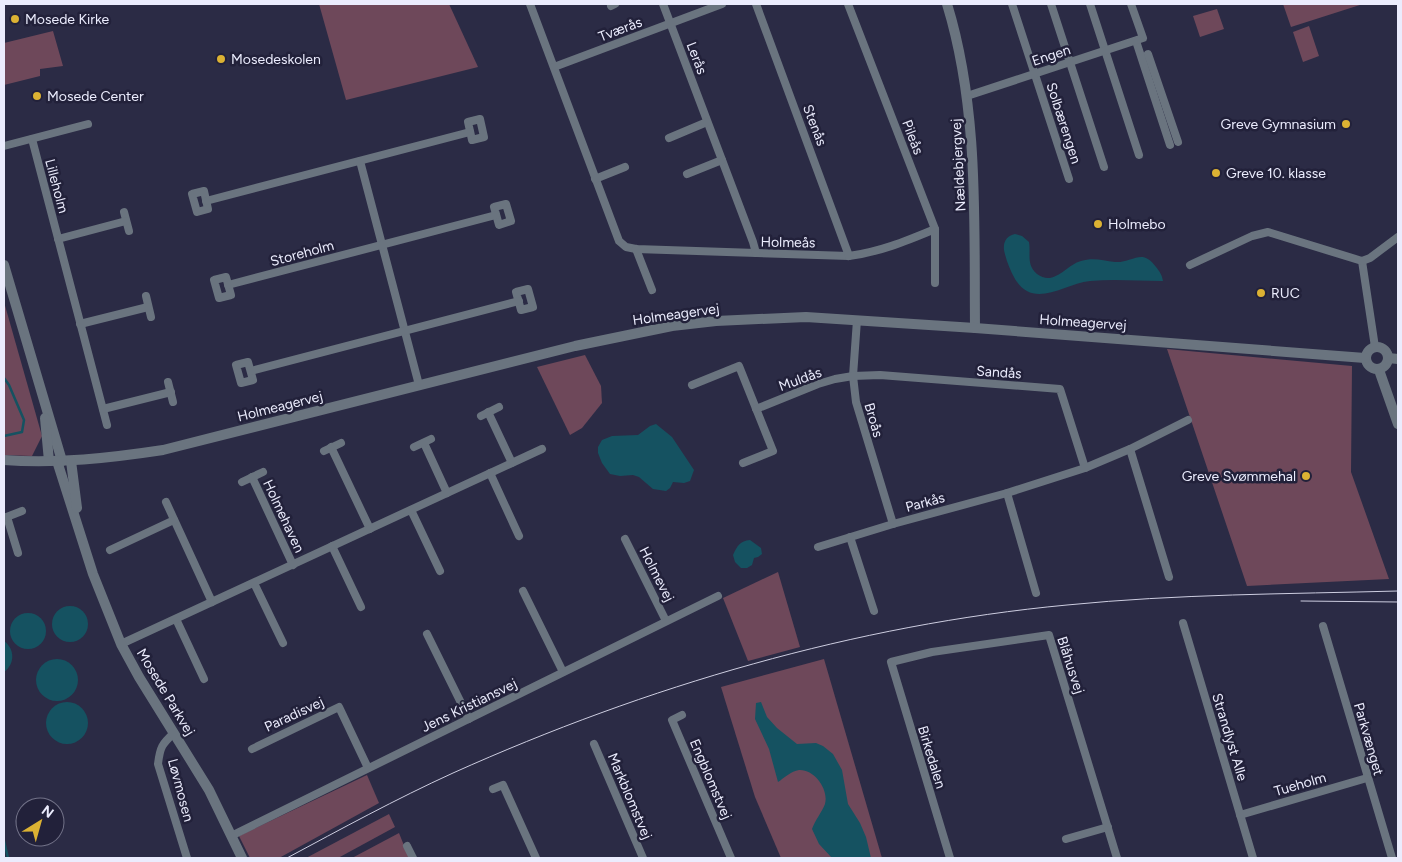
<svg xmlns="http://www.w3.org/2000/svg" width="1402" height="862" viewBox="0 0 1402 862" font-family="Figtree,sans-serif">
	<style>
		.green { fill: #6e485a }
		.water { fill: #155261 }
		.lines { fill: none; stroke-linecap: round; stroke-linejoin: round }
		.stream { stroke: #155261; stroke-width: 2.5 }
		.minor { stroke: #6a747f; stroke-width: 8 }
		.tertiary { stroke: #6a747f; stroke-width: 10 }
		.tram { stroke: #cdcde0; stroke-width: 1 }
		.poi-dot { fill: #dcb233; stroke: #22213a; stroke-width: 2 }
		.labels { text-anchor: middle; stroke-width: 5; stroke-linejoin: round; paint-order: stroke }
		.poi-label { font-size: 14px; fill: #ebecfd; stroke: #22213a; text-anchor: start }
		.street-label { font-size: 14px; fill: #ebecfd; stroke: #22213a }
	</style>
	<rect width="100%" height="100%" fill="#2b2b45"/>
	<g class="green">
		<polygon points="319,4 449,4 478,67 346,100"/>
		<polygon points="1283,4 1363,4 1291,27"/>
		<polygon points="1217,9 1224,29 1200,37 1193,16"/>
		<polygon points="1309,26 1319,56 1303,62 1293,32"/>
		<polygon points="53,31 63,66 40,69 40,76 4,85 4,43"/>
		<polygon points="4,302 42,436 32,456 4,455"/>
		<polygon points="1167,349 1352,366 1351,472 1389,579 1247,586"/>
		<polygon points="585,355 601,386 602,403 582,428 570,435 537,367"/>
		<polygon points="778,572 800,647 748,661 723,598"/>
		<polygon points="824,659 882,858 781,858 755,797 721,687"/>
		<polygon points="367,775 379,803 279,858 250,858 239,836"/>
		<polygon points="389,814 395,827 338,858 306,858"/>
		<polygon points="399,833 409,858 352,858"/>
	</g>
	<g class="water">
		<path d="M1015,234L1022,236L1029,242C1031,253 1026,265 1037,274C1054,287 1066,265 1081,261C1094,257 1103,261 1115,262C1133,263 1142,247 1156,267C1160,272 1162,275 1163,281C1139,281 1114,279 1090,281C1063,284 1034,310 1015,279C1010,270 1006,260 1004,250C1003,241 1007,236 1015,234Z"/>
		<polygon points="656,424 672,437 694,470 690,481 684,483 673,482 670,488 666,491 653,489 639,477 633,475 620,476 610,474 602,463 598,453 598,447 602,440 612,436 638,435 650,426"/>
		<path d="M750,540L761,548L762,554L758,557L754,558L752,565L747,568H741L735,562L733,555C737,546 740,541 750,540Z"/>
		<circle cx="70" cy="624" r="18"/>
		<circle cx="28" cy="631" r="18"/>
		<path d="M4,641C15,649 15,664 4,672Z"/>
		<circle cx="57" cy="680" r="21"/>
		<path d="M761,702L767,717L777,728L797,744L816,743L823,746L833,754L842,770L848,804L860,823L866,837L871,858H832L819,844L812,829C815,820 822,812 825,804C829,789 814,769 799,770C791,771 784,778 778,782L769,749L755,719L756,703Z"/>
		<circle cx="67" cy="723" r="21"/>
	</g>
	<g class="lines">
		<g class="stream">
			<polyline points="4,378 9,385 24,420 22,432 4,436"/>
			<polyline points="4,841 8,858"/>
		</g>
		<g class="minor">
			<path d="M530,4L619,241L626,247L636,249L849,256C880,252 906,241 935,229"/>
			<polyline points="663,4 753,242 756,253"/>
			<polyline points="756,4 849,256"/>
			<polyline points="848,4 935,229 935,283"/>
			<polyline points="1012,4 1069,179"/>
			<polyline points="1051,4 1104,167"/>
			<polyline points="1090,4 1139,155"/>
			<polyline points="611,6 615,4"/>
			<polyline points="1136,41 1170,145"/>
			<polyline points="1148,54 1178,142"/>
			<polyline points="554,67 722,4"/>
			<polyline points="967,96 1143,38 1131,4"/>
			<polygon points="480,119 484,137 472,140 468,122"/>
			<polyline points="669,138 707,122"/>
			<polyline points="32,139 107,425"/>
			<polyline points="4,146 88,124"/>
			<polyline points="360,161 419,385"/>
			<polyline points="687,174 722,160"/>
			<polyline points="595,179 625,167"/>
			<polygon points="204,191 208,209 197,212 192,194"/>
			<polyline points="206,201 470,132"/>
			<polygon points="506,204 511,221 499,225 494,207"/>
			<polyline points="124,212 129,231"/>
			<polyline points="58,239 126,221"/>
			<polyline points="636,249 652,290"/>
			<polyline points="1362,261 1375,347"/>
			<polyline points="1190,265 1252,236 1268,232 1362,261 1370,258 1398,237"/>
			<polygon points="226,277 231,295 219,298 214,280"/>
			<polyline points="228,285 496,215"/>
			<polygon points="528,289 533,307 521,310 516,292"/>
			<polyline points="146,296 151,317"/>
			<polyline points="857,320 853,376 856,402 893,524"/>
			<polyline points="80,324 148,307"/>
			<polygon points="248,362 253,380 241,383 236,365"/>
			<polyline points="251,371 519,301"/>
			<polyline points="168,382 173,402"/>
			<polyline points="692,385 739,366 773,451 743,463"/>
			<polyline points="103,409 171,392"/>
			<polyline points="756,409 818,384 835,379 853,376 880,375 1060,389 1085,468"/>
			<polyline points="488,412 512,463"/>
			<polyline points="481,416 499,407"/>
			<polyline points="424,443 447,493"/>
			<polyline points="331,447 370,529"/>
			<polyline points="414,447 431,439"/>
			<polyline points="1130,449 1169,577"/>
			<polyline points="324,451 341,443"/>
			<polyline points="490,473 519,536"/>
			<polyline points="252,477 293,565"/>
			<polyline points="242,482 263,472"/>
			<polyline points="1007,493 1036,593"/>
			<polyline points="166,502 212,602"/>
			<polyline points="411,510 440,571"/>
			<polyline points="7,517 18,553"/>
			<polyline points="4,518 22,511"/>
			<polyline points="850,537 874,611"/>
			<polyline points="625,539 666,621"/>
			<polyline points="332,546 361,607"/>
			<polyline points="818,547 893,524 1007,493 1085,468 1130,449 1188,420"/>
			<polyline points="110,550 174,520"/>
			<polyline points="254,583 283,643"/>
			<polyline points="523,591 563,672"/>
			<polyline points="176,619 204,679"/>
			<polyline points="1183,623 1253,858"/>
			<polyline points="1323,626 1392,858"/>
			<polyline points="427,634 469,719"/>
			<polyline points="121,644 542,449"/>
			<polyline points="682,715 672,720 731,858"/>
			<path d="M174,733C162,744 160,747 158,764L187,858"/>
			<polyline points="594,744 643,858"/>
			<polyline points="252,749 339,707 368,768"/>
			<polyline points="493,789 503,785 536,858"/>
			<polyline points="1240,815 1367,778"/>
			<polyline points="231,836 718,596"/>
			<polyline points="1066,839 1108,827"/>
			<polyline points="407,846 413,858"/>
			<polyline points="950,858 891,662 932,652 1049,635 1117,858"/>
		</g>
		<g class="tertiary">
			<path d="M947,4C979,108 974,220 975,328"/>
			<polyline points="4,265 62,461"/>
			<circle cx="1377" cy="358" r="11"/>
			<polyline points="1388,358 1398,359"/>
			<polyline points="1379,370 1398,424"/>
			<polyline points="45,418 49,461"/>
			<path d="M4,460C57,464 110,458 163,450L575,346L672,326L716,321L806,317L975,328L1365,358"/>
			<polyline points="57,461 93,574 121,644 139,677 209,790 242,858"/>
			<polyline points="71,461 77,508"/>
		</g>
		<g class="tram">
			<polyline points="1301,601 1398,602"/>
			<path d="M287,858C341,829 396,799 453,773C647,686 855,625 1067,605C1177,594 1288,594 1398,591"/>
		</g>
	</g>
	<g class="poi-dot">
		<circle cx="15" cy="19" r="5"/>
		<circle cx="221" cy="59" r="5"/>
		<circle cx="37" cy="96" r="5"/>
		<circle cx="1346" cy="124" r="5"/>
		<circle cx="1216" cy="173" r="5"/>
		<circle cx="1098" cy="224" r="5"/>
		<circle cx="1261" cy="293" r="5"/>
		<circle cx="1306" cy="476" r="5"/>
	</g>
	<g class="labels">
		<g class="poi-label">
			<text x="25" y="24">Mosede Kirke</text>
			<text x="231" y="64">Mosedeskolen</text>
			<text x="47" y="101">Mosede Center</text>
			<text x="1336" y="129" text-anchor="end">Greve Gymnasium</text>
			<text x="1226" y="178">Greve 10. klasse</text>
			<text x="1108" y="229">Holmebo</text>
			<text x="1271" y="298">RUC</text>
			<text x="1296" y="481" text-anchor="end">Greve Svømmehal</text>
		</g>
		<g class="street-label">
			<text transform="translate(620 29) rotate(-21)" y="5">Tværås</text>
			<text transform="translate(1051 55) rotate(-18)" y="5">Engen</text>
			<text transform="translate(697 58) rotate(69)" y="5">Lerås</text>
			<text transform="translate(1064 123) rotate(72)" y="5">Solbærengen</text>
			<text transform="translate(815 125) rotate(69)" y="5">Stenås</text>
			<text transform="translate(913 137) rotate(69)" y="5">Pileås</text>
			<text transform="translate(958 165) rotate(-93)" y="5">Nældebjergvej</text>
			<text transform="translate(57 186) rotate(75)" y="5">Lilleholm</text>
			<text transform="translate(788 242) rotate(1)" y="5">Holmeås</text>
			<text transform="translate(302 253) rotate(-15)" y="5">Storeholm</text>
			<text transform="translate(676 314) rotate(-8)" y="5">Holmeagervej</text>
			<text transform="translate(1083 322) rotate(4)" y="5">Holmeagervej</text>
			<text transform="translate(999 372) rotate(4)" y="5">Sandås</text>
			<text transform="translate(800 379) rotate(-20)" y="5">Muldås</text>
			<text transform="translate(280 406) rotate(-14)" y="5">Holmeagervej</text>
			<text transform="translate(874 420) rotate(74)" y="5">Broås</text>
			<text transform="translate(925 502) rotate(-15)" y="5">Parkås</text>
			<text transform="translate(284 516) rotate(65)" y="5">Holmehaven</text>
			<text transform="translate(657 574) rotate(63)" y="5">Holmevej</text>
			<text transform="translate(1071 665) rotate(72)" y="5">Blåhusvej</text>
			<text transform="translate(166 692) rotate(59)" y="5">Mosede Parkvej</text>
			<text transform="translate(469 705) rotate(-26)" y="5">Jens Kristiansvej</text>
			<text transform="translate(294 714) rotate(-25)" y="5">Paradisvej</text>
			<text transform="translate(1230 737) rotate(73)" y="5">Strandlyst Alle</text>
			<text transform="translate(1369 739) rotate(74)" y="5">Parkvænget</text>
			<text transform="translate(932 757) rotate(73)" y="5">Birkedalen</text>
			<text transform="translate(711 779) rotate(67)" y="5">Engblomstvej</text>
			<text transform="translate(1300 784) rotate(-16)" y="5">Tueholm</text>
			<text transform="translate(181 790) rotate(75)" y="5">Løvmosen</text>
			<text transform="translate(630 796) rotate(67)" y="5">Markblomstvej</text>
		</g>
	</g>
	<rect width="1402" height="862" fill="none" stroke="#ebecfd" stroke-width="10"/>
	<g transform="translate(40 822) rotate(37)"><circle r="24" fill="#22213a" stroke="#727288"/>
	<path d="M0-4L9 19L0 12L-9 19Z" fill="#dcb233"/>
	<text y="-8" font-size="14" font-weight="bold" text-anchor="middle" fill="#ebecfd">N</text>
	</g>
</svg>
